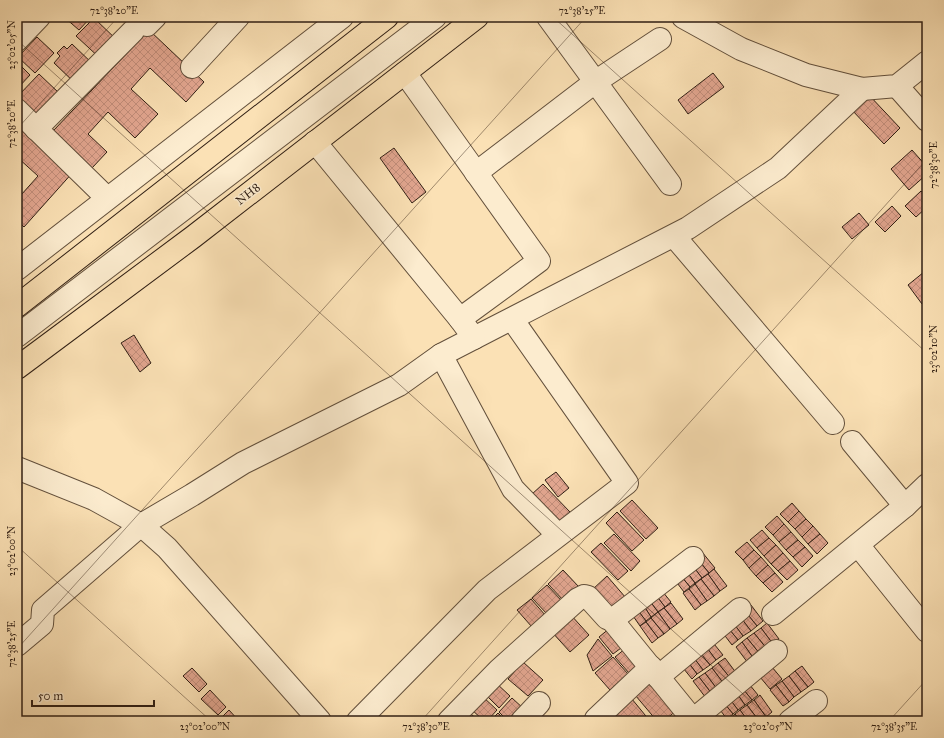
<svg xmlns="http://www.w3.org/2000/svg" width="944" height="738" viewBox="0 0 944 738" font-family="'IM FELL Great Primer',serif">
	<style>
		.building { fill: url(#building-cross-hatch); stroke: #301f14 }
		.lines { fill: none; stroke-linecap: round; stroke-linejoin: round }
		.minor-casing { stroke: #63503c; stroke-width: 24 }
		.major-casing { stroke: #301f14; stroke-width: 24 }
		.minor { stroke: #fceccf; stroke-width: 22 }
		.major { stroke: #fbe1b5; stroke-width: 22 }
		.ticks { fill: none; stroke: #301f14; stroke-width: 1; stroke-opacity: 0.45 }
		.labels { text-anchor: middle; stroke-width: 3; stroke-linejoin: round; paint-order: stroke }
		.street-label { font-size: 12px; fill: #301f14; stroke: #fceccf }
		.neatline { fill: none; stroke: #301f14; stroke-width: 1.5 }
		.ticks-label { font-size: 10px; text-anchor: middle; fill: #301f14 }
	</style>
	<defs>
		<pattern id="building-cross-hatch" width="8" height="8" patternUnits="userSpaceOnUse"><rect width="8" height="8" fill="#e2a690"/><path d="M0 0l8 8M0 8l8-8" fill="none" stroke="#c28e7b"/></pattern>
	</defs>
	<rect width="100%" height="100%" fill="#fbe1b5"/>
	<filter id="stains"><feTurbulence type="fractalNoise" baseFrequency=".005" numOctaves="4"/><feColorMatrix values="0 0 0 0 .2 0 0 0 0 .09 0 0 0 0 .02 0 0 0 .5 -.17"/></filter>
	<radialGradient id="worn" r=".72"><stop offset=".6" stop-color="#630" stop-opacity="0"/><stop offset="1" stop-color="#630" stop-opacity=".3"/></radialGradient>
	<g class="building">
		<polygon points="64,17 91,17 79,30"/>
		<polygon points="94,18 119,42 102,60 76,36"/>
		<polygon points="149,30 204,82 186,102 150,68 131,89 158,114 135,138 108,112 88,134 107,152 92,168 53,131"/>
		<polygon points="37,37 54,53 35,73 18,57"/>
		<polygon points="72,44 95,66 77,85 54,63 60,56 57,53 64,46 67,49"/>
		<polygon points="17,62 30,75 17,89"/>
		<polygon points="713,73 724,87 688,114 678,100"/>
		<polygon points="39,74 59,93 36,117 17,99 17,97"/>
		<polygon points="868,94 900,128 884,144 851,109"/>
		<polygon points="17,119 74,171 24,227 17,220 17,191 21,195 38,176 17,157"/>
		<polygon points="394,148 426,192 412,203 380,158"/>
		<polygon points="912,150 927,167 927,174 909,190 891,169"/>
		<polygon points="921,191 927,197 927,207 916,217 905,206"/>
		<polygon points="892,206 901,216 885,232 875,222"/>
		<polygon points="859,213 869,225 852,239 842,227"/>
		<polygon points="924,272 927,277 927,300 922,304 908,285"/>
		<polygon points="134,335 151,363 140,372 121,343"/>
		<polygon points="556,472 569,488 558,497 545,480"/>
		<polygon points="543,484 570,512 558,523 531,495"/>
		<polygon points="632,500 658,528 646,539 620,511"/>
		<polygon points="792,503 799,511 788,522 780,514"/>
		<polygon points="799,511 806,519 795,529 788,522"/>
		<polygon points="617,512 644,540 632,551 606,523"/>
		<polygon points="777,516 784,524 773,535 765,527"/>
		<polygon points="806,519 813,526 802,537 795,529"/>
		<polygon points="784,524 791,532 779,542 773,535"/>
		<polygon points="813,526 820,534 808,544 802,537"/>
		<polygon points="762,530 769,538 757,548 750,540"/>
		<polygon points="791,532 798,540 786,550 779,542"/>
		<polygon points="614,534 640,561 631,571 604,543"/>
		<polygon points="820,534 828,543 817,554 808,544"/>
		<polygon points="769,538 776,545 764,556 757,548"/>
		<polygon points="798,540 805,547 793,557 786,550"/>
		<polygon points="747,542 754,550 743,560 735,552"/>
		<polygon points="601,543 628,571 618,580 591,552"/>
		<polygon points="776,545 783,553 771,564 764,556"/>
		<polygon points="805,547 813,556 802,567 793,557"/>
		<polygon points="754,550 761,557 749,568 743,560"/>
		<polygon points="702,552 715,568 709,573 696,557"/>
		<polygon points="783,553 790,561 778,571 771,564"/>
		<polygon points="696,557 709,573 702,578 689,561"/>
		<polygon points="761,557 768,565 756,576 749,568"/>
		<polygon points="689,561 702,578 695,583 683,567"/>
		<polygon points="790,561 798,570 787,580 778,571"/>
		<polygon points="768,565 775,573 763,583 756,576"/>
		<polygon points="683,567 695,583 690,587 677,571"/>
		<polygon points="714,569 727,586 720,591 708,574"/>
		<polygon points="563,570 579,587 564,601 548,584"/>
		<polygon points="677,571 690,587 684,592 671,575"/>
		<polygon points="775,573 783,582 772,592 763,583"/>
		<polygon points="708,574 720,591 714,596 701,579"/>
		<polygon points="607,576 626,598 611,611 592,590"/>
		<polygon points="701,579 714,596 707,601 695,584"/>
		<polygon points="695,584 707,601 701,605 689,589"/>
		<polygon points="547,585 563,602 548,615 532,598"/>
		<polygon points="658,586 671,602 665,607 652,590"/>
		<polygon points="689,589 701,605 695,610 683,593"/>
		<polygon points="652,590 665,607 658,612 646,596"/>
		<polygon points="646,596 658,612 651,617 642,603"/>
		<polygon points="531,599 546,616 532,627 517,610"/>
		<polygon points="642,603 651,617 646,621 636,608"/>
		<polygon points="671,603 683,619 677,624 664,608"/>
		<polygon points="751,605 763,621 757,626 744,610"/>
		<polygon points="636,608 646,621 640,626 631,613"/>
		<polygon points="664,608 677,624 670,629 658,612"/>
		<polygon points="744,610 757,626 751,631 738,614"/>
		<polygon points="658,612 670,629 664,634 651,618"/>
		<polygon points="570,614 589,635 570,652 551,631"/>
		<polygon points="738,614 751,631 743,636 731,620"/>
		<polygon points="651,618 664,634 658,638 646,622"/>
		<polygon points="731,620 743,636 738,640 725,624"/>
		<polygon points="646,622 658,638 652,643 640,626"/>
		<polygon points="767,623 779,639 773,644 761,628"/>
		<polygon points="725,624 738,640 732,645 719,628"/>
		<polygon points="610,628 625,645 613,654 599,637"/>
		<polygon points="761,628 773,644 767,649 754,633"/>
		<polygon points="754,633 767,649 760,654 747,638"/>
		<polygon points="747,638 760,654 754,659 742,642"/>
		<polygon points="598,639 612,656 593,671 587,655"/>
		<polygon points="710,639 723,655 716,660 704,644"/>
		<polygon points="742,642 754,659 748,663 736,647"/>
		<polygon points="704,644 716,660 710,665 697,649"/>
		<polygon points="626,648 640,664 629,673 615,657"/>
		<polygon points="697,649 710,665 703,670 691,654"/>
		<polygon points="691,654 703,670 697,674 685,658"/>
		<polygon points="613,657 628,674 610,690 595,673"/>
		<polygon points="685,658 697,674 692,679 679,663"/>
		<polygon points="725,658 737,674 731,679 718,663"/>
		<polygon points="767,661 782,679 770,689 755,671"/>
		<polygon points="523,662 543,680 528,696 508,679"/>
		<polygon points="718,663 731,679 724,684 712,668"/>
		<polygon points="802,666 814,682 808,687 795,671"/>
		<polygon points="192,668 207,684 199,692 183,676"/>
		<polygon points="712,668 724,684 717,689 705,673"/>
		<polygon points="795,671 808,687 801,692 789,676"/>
		<polygon points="705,673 717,689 712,694 699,677"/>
		<polygon points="648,674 678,709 664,721 657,721 630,689"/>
		<polygon points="789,676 801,692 794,697 782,681"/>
		<polygon points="699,677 712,694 706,698 693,681"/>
		<polygon points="745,679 758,695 752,700 739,684"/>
		<polygon points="782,681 794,697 789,702 776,685"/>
		<polygon points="495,682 510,696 499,708 484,693"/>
		<polygon points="739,684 752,700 745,705 733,688"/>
		<polygon points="776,685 789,702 783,706 770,690"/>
		<polygon points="733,688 745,705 738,710 726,694"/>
		<polygon points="210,690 226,707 218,715 201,699"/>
		<polygon points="627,693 650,721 616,721 607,710"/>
		<polygon points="726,694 738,710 733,714 720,698"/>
		<polygon points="760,695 772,712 766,717 754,700"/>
		<polygon points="482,696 497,710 487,721 484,721 470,708"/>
		<polygon points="512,698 524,709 513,721 508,721 499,712"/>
		<polygon points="720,698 733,714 727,719 714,702"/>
		<polygon points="754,700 766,717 760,721 759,721 747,705"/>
		<polygon points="747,705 759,721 748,721 740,710"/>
		<polygon points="229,710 239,721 222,721 220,719"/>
		<polygon points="740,710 748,721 740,721 735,714"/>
		<polygon points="498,713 506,721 490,721"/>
		<polygon points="471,714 479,721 464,721"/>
		<polygon points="735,714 740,721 730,721 729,719"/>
	</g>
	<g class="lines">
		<g class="minor-casing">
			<g id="minor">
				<polyline points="548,17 670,184"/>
				<polyline points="683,17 741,49 806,75 862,89 897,86 927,62"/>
				<polyline points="147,25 155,17"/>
				<polyline points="17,40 39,17"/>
				<polyline points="192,67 238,17"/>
				<polyline points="405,73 539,261 460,319"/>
				<polyline points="897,86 927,120"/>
				<polyline points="17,110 107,198"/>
				<polyline points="36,129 133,31"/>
				<polyline points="315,142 460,319 474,338 688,228 778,168 862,89"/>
				<polyline points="476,173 595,82 660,39"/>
				<polyline points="674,236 833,423"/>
				<polyline points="17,269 342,17"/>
				<polyline points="17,336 435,17"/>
				<polyline points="441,355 513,489 558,535"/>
				<polyline points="852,442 905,506"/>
				<polyline points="17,468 94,499 141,525 167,548 320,721"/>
				<polyline points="858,545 927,631"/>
				<polyline points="773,614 905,506 927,485"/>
				<polyline points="612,620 694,721"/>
				<polyline points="17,645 42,624 43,610 141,525 192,495 243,463 399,385 441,355 474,338"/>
				<polyline points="658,677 740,609"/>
				<polyline points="596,719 651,667"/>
				<polyline points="693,720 776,651"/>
				<polyline points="358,721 487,590 627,483 512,319"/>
				<polyline points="449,721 499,670 578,599 584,596 588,597 607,618 612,620 693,558"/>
				<polyline points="522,721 539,703"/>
				<polyline points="790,721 816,701"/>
			</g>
		</g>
		<g class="major-casing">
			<g id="major">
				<polyline points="17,306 387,17"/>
				<polyline points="17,368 193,237 477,17"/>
			</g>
		</g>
		<use href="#minor" class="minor"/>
		<use href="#major" class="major"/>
	</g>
	<path class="ticks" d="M553,17L927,353M17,40L773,721M17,129L118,17M17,546L211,721M17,649L586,17M421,721L927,159M889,721L927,679"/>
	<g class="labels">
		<g class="street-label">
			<text transform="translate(248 194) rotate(-38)" y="4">NH8</text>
		</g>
	</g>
	<rect width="944" height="738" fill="none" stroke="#fbe1b5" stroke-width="44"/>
	<path d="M32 700v6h122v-6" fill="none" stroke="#301f14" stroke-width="2"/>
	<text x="38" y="700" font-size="12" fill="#301f14" stroke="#fceccf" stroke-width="3" paint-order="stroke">50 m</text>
	<rect x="22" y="22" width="900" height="694" class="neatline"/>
	<g class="ticks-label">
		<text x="114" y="14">72°38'20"E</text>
		<text x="582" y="14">72°38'25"E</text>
		<text transform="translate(11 45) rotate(-90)" y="4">23°02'05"N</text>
		<text transform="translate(11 124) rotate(-90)" y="4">72°38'20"E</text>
		<text transform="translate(933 165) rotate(-90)" y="4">72°38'30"E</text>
		<text transform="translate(933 349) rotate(-90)" y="4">23°02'10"N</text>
		<text transform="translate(11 551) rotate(-90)" y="4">23°02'00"N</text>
		<text transform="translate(11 644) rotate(-90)" y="4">72°38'25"E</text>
		<text x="205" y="730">23°02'00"N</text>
		<text x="426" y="730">72°38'30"E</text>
		<text x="768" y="730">23°02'05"N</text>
		<text x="894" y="730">72°38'35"E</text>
	</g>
	<rect width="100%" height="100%" filter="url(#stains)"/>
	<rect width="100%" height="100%" fill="url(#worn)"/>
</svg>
